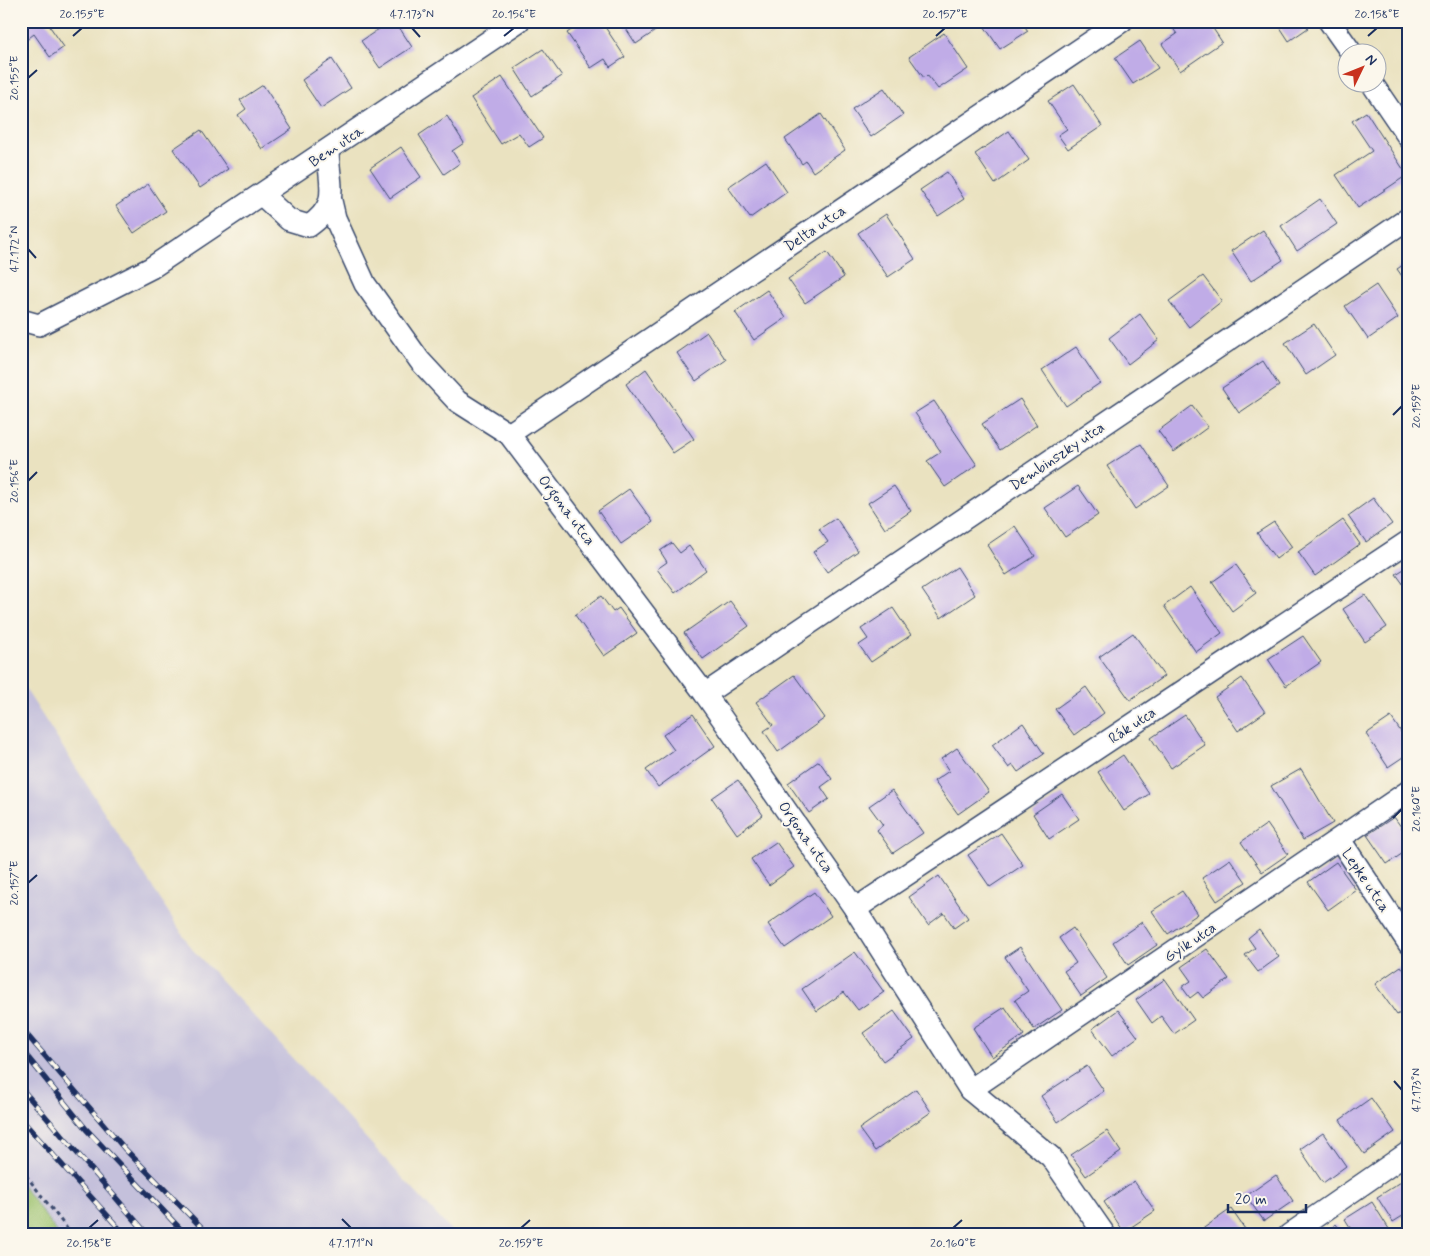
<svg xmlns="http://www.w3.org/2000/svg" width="1430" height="1256" viewBox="0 0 1430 1256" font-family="Mynerve,sans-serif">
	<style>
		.industrial { fill: #c4c0db }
		.green { fill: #9ac06b; stroke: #5a7864 }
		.building { fill: #c0ace7 }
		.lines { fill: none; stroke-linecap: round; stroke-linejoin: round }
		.minor-casing { stroke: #3a4a6d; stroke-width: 24 }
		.path { stroke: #3a4a6d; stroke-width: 3; stroke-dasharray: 4 4; stroke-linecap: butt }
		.minor { stroke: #fff; stroke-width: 21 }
		.rail-casing { stroke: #1b2f5e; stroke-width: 5.5 }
		.rail { stroke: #fbf7ec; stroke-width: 4; stroke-dasharray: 11; stroke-linecap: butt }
		.ticks { fill: none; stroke: #1b2f5e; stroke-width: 2 }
		.labels { text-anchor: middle; stroke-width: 4; stroke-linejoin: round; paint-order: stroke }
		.street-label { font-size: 15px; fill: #1b2f5e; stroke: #fbf7ec }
		.neatline { fill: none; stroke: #1b2f5e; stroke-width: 2 }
		.ticks-label { font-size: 12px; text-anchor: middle; fill: #1b2f5e }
	</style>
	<rect width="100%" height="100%" fill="#fbf7ec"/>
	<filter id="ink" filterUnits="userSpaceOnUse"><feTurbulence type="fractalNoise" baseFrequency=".02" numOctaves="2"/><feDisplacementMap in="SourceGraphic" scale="10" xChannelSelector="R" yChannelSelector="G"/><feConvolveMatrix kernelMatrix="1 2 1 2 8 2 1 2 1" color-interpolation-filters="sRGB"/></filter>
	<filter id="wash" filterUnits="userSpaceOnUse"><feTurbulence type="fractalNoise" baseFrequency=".0096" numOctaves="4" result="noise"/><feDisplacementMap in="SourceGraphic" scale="20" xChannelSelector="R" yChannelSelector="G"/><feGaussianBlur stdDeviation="1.12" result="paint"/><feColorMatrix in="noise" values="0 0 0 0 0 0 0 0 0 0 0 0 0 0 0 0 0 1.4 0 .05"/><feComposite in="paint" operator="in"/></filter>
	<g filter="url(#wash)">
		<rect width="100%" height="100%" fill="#eae2c0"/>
		<polygon class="industrial" points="21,682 192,949 455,1235 59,1235 21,1183"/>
		<polygon class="green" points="21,1183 59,1235 21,1235"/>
		<g id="blocks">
			<g class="building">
				<polygon points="21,21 46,21 64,47 50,57 34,34 25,41 21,37"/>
				<polygon points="391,21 395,21 412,47 380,68 361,41"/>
				<polygon points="584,21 601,21 625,57 610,67 605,59 591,68 567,33"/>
				<polygon points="621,21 662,21 664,25 636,44"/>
				<polygon points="984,21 1021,21 1028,31 1000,49 982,23"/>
				<polygon points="1171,21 1208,21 1222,42 1180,71 1162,44 1177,34 1169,23"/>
				<polygon points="1276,21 1304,21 1308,28 1289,41"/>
				<polygon points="944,33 968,69 938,89 927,75 924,78 909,57"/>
				<polygon points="1140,41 1158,68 1133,84 1115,58"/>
				<polygon points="543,49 562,76 532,96 514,68"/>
				<polygon points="332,59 351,88 321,108 302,80"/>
				<polygon points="502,77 543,138 529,147 519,133 501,144 471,98"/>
				<polygon points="1074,84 1102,126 1068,149 1058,135 1067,129 1048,101"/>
				<polygon points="263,85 292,129 262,149 238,115 246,109 240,100"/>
				<polygon points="884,88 903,115 871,137 852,109"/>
				<polygon points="1366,112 1407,175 1358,208 1336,175 1372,151 1352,121"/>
				<polygon points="821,114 845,150 813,172 806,161 802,164 785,139"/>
				<polygon points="447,116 464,143 452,151 460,163 444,174 419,135"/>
				<polygon points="201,130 228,169 200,188 173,149"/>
				<polygon points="1009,131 1029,160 995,184 975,154"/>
				<polygon points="401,147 421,177 390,198 370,168"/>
				<polygon points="766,161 787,192 750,218 728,187"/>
				<polygon points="947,172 964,199 938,216 920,190"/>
				<polygon points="148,184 166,211 134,233 116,206"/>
				<polygon points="1320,199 1337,224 1297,251 1281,226"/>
				<polygon points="886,214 915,259 888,277 858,233"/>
				<polygon points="1263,230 1283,260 1251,281 1231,251"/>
				<polygon points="827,252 844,277 805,303 788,279"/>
				<polygon points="1409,261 1409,286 1397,269"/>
				<polygon points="1203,276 1222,301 1189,327 1169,301"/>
				<polygon points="1376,285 1398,318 1368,339 1345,306"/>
				<polygon points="767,290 786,318 754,340 735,312"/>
				<polygon points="1140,314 1159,340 1128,364 1109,338"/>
				<polygon points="1314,324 1335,355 1306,375 1285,343"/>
				<polygon points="707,332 726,360 696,381 677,353"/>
				<polygon points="1076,347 1100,383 1066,406 1042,370"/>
				<polygon points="1263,361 1279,386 1239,413 1222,388"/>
				<polygon points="646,369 694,439 673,453 626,384"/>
				<polygon points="1020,399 1037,425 1000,450 982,424"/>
				<polygon points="934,401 977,465 945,487 927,461 941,452 915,413"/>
				<polygon points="1192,406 1208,427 1174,452 1158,431"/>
				<polygon points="1141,444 1169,486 1135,509 1107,466"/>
				<polygon points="894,486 911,511 885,529 868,503"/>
				<polygon points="1078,486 1098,515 1065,537 1045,508"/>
				<polygon points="629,489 653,522 621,544 598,511"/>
				<polygon points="1373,498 1392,524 1366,542 1348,516"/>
				<polygon points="836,518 858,551 827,572 813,552 828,542 819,529"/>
				<polygon points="1343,520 1360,544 1315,576 1298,552"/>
				<polygon points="1274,522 1292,547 1276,559 1257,533"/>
				<polygon points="1015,526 1035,556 1006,575 987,545"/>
				<polygon points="672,543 680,553 689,546 706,570 675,593 657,569 667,562 660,551"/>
				<polygon points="1236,565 1256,593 1232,611 1212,582"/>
				<polygon points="1409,566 1409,592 1396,574"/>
				<polygon points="957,567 975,595 941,618 922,590"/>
				<polygon points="1190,587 1222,633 1196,652 1164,606"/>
				<polygon points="1365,595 1387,627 1365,642 1343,609"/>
				<polygon points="601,596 613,612 619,608 637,633 604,656 575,615"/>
				<polygon points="730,601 749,626 703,659 684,633"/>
				<polygon points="893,608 911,635 871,662 859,645 868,639 861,629"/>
				<polygon points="1133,633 1164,676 1130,700 1099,657"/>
				<polygon points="1303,636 1321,662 1286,686 1268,659"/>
				<polygon points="794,675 825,718 778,752 764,731 773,725 756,702"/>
				<polygon points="1242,678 1265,712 1238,731 1215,697"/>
				<polygon points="1086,687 1104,713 1074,735 1055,709"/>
				<polygon points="693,714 715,746 658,787 646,770 674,750 663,735"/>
				<polygon points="1185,715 1205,745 1171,768 1151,738"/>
				<polygon points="1391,717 1409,744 1409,753 1388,767 1366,734"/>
				<polygon points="1023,723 1044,754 1018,772 1013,765 1009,768 992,745"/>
				<polygon points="957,748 989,792 958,814 934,781 949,771 941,759"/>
				<polygon points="1123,755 1149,794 1124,811 1098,772"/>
				<polygon points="819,761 832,779 821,787 829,799 809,813 788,783"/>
				<polygon points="1301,769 1333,823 1303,840 1271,786"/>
				<polygon points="738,780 763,815 737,834 712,798"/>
				<polygon points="892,790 923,833 893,853 877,830 883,825 869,806"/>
				<polygon points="1062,794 1079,819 1049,839 1033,814"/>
				<polygon points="1394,817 1409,838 1409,849 1387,864 1367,835"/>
				<polygon points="1267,824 1288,854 1262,872 1241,842"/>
				<polygon points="1001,833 1023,865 990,887 968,855"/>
				<polygon points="776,842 794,867 769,885 751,859"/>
				<polygon points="1230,859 1246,882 1217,901 1202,878"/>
				<polygon points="1336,862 1356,890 1328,910 1308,882"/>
				<polygon points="939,876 968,918 954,928 944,913 928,925 909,897"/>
				<polygon points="1182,891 1198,914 1168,934 1152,911"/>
				<polygon points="814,892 831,916 785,948 768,924"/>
				<polygon points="1142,922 1157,945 1128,965 1113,942"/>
				<polygon points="1073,928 1107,978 1081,996 1064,971 1076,963 1059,938"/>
				<polygon points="1259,929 1279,957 1258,972 1245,955 1255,948 1248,938"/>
				<polygon points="1020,947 1062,1010 1034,1029 1015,1000 1028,991 1005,957"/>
				<polygon points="1207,949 1229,979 1203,998 1198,992 1190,998 1182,987 1191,981 1181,967"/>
				<polygon points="855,952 884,992 858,1010 844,992 817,1011 802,989"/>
				<polygon points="1401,966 1409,977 1409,1007 1397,1015 1375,984"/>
				<polygon points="1165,979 1194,1020 1174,1034 1161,1016 1152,1023 1136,1000"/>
				<polygon points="1005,1007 1024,1035 992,1057 973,1028"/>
				<polygon points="1118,1010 1138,1037 1112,1056 1092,1029"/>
				<polygon points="894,1011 914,1039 883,1061 863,1033"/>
				<polygon points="1087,1066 1104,1091 1058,1122 1041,1096"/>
				<polygon points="916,1089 931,1112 875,1151 859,1129"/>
				<polygon points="1371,1098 1395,1132 1364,1154 1340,1120"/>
				<polygon points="1107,1131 1121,1152 1086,1176 1071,1155"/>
				<polygon points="1323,1133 1346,1166 1323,1183 1300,1149"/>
				<polygon points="1276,1175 1293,1201 1264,1221 1246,1196"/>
				<polygon points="1406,1179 1409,1183 1409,1212 1393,1222 1377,1197"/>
				<polygon points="1134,1181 1155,1211 1124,1232 1104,1202"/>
				<polygon points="1372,1202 1389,1229 1380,1235 1355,1235 1345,1219"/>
				<polygon points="1231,1209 1247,1232 1243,1235 1204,1235 1201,1230"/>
				<polygon points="1336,1224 1344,1235 1321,1235"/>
			</g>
		</g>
	</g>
	<g filter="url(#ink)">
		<use href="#blocks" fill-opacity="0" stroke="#3a4a6d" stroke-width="1"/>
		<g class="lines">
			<g class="minor-casing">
				<g id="minor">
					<polyline points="1329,21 1351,52"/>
					<polyline points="1371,82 1409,138"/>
					<path d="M262,195L289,220L309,226C341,204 329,186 328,151"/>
					<polyline points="331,201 335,218 365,284 420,361 457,401 509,434 705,694 855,909 970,1090 1051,1157 1105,1235"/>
					<polyline points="21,320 39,325 151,268 519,21"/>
					<polyline points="509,434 1122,21"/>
					<polyline points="705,694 1409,218"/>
					<polyline points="1340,840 1409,944"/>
					<polyline points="855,909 1409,541"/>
					<polyline points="970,1090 1409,791"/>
					<polyline points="1289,1235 1409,1152"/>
				</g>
			</g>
			<polyline class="path" points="21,1169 72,1235"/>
			<use href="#minor" class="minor"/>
			<g class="rail-casing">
				<g id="rail">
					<polyline points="21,1028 124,1148 209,1235"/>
					<polyline points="21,1049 86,1129 186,1235"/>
					<polyline points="21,1088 148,1235"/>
					<polyline points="21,1119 125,1235"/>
				</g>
			</g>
			<use href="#rail" class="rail"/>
		</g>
	</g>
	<path class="ticks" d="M412,28L420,37M73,36L82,28M504,36L514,28M936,36L945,28M1368,36L1377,28M28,78L37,70M28,249L36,258M1393,415L1402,406M28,481L37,472M1393,818L1402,809M28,883L37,875M1394,1081L1402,1090M342,1219L351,1228M89,1228L98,1220M521,1228L530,1220M953,1228L962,1220"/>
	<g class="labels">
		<g class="street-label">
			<text transform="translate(336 146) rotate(-34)" y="5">Bem utca</text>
			<text transform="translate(815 228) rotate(-34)" y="5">Delta utca</text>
			<text transform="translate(1057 456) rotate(-34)" y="5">Dembinszky utca</text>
			<text transform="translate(567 510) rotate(53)" y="5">Orgona utca</text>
			<text transform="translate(1132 725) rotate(-34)" y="5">Rák utca</text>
			<text transform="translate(806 837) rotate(55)" y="5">Orgona utca</text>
			<text transform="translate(1366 880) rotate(56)" y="5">Lepke utca</text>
			<text transform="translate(1190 942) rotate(-34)" y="5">Gyík utca</text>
		</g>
	</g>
	<rect width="1430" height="1256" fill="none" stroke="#fbf7ec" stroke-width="55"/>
	<g transform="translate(1362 68) rotate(47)"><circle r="24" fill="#fbf7ec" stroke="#a1a7b3"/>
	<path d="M0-4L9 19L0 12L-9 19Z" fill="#c8321e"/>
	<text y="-8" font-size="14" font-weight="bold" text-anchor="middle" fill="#1b2f5e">N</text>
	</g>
	<path d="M1228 1204v8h78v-8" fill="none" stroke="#1b2f5e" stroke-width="2.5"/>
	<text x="1235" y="1204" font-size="15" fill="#1b2f5e" stroke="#fbf7ec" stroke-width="4" paint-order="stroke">20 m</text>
	<rect x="28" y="28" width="1374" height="1200" class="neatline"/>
	<g class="ticks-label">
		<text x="82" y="18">20.155°E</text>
		<text x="412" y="18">47.173°N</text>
		<text x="514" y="18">20.156°E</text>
		<text x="945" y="18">20.157°E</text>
		<text x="1377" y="18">20.158°E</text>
		<text transform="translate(14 78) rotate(-90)" y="4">20.155°E</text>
		<text transform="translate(14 249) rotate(-90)" y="4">47.172°N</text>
		<text transform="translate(1416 406) rotate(-90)" y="4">20.159°E</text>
		<text transform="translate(14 481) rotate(-90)" y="4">20.156°E</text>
		<text transform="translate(1416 809) rotate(-90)" y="4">20.160°E</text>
		<text transform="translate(14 883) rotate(-90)" y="4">20.157°E</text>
		<text transform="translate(1416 1090) rotate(-90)" y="4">47.173°N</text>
		<text x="89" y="1247">20.158°E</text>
		<text x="351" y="1247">47.171°N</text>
		<text x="521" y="1247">20.159°E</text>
		<text x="953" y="1247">20.160°E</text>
	</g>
</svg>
